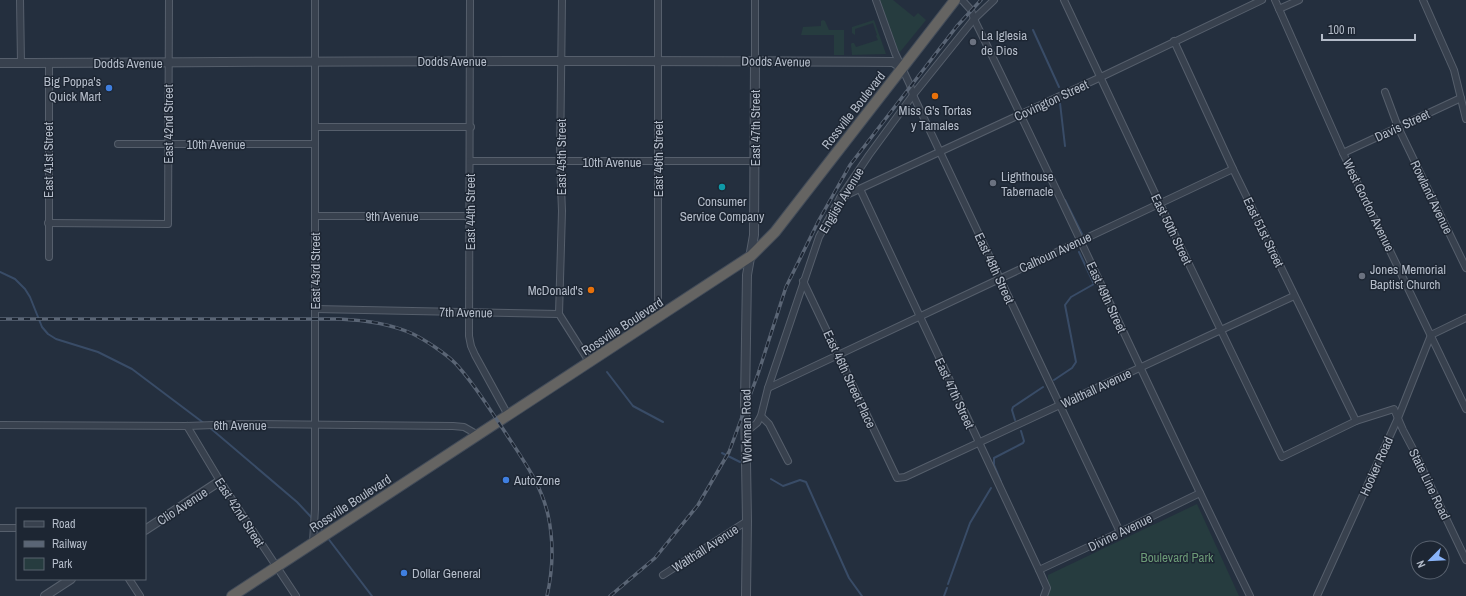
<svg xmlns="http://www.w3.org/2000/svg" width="1466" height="596" viewBox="0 0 1466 596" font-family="'Archivo Narrow',sans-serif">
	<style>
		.green { fill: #263c3f }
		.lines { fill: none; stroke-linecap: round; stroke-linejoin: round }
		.stream { stroke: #394c67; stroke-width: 2 }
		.minor-casing { stroke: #565f6c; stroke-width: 8 }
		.tertiary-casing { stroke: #565f6c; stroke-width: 10 }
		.trunk-casing { stroke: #434c59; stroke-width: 12 }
		.minor { stroke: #38414e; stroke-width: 6 }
		.tertiary { stroke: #38414e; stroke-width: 8 }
		.trunk { stroke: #656462; stroke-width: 10 }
		.rail-casing { stroke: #5a6575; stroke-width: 3.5 }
		.rail { stroke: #1d2633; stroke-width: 2; stroke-dasharray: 6; stroke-linecap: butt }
		.worship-dot { fill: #6b7280; stroke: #1d2633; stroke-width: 1.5 }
		.shop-dot { fill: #3f7fe0; stroke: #1d2633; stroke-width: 1.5 }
		.food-dot { fill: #e8710a; stroke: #1d2633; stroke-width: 1.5 }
		.culture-dot { fill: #0f9aa8; stroke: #1d2633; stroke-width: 1.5 }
		.labels { text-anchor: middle; stroke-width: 3; stroke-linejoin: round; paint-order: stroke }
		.poi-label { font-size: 13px; fill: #b4bcc9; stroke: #1d2633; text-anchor: start }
		.street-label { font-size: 13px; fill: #b4bcc9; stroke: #1d2633 }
		.park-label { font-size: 13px; fill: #6b9a76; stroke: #1d2633 }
	</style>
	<rect width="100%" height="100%" fill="#242f3e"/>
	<g class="green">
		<polygon points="880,0 893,0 914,17 918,13 926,20 900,52 898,50"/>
		<polygon points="823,20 825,21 829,30 844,30 844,55 834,55 834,35 801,35 803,27 821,26 821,21"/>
		<polygon points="874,20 886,54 852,55 851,44 852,43 854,43 856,47 878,40 876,36 877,35 873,23 855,29 855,35 852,33 852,27"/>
		<polygon points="1197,504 1239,596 1048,596 1048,575"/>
	</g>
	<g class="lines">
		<g class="stream">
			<polyline points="1033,30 1059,87"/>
			<polyline points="1060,103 1065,146"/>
			<polyline points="1065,200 1082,234"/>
			<polyline points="0,272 15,279 25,289 30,297 42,327 48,334 56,339 98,352 132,369 205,424"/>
			<polyline points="607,372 633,406 663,422"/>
			<polyline points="1054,380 1072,368 1076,362 1065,305 1071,297 1094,284 1079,252"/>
			<polyline points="1015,420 1012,410 1013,407 1043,387"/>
			<polyline points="209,427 297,502 313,519"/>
			<polyline points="722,453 740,462"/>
			<polyline points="771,479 783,486 800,480 806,482 849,578 862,596"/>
			<polyline points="1001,482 994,465 994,458 1023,443 1024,441 1021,431"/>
			<polyline points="316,522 323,532"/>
			<polyline points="327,537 372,596"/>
			<polyline points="948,584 970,523 991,488"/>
			<polyline points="944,596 947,588"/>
		</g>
		<g class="minor-casing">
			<g id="minor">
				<polyline points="20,0 21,63"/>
				<polyline points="470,0 469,336 471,346 475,355 508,415"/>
				<polyline points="755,0 755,61"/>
				<polyline points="876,0 895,53 910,85 913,95 1120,532"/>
				<path d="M962,0L971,10L974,19C1068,210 1156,405 1250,596"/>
				<polyline points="1064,0 1160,204 1282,457 1356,421 1394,409 1403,430 1413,449 1466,560"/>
				<polyline points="1275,0 1343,153 1466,409"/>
				<polyline points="1423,0 1454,70 1466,119"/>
				<polyline points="1279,9 1299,0"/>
				<polyline points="1174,41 1233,169 1356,421"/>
				<polyline points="49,63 49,257"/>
				<polyline points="1385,92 1398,127 1466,268"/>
				<polyline points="315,127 471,127"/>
				<polyline points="118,144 315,144"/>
				<polyline points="1343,153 1461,98"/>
				<polyline points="470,161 755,161"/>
				<polyline points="860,189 1039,570 1047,588 1044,596"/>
				<polyline points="840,198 1101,77 1262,0"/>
				<polyline points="315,216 470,216"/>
				<polyline points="48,223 168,224 169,0"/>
				<polyline points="803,281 897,478 905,477 1294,296"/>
				<polyline points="315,309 559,314 590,363"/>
				<polyline points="559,314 562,211 560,161 562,0"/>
				<polyline points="658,318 658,0"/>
				<polyline points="768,388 1233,169"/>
				<polyline points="761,416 769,424 788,461"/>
				<polyline points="0,425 187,426 241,424 453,426 464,427 478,435"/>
				<polyline points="187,426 220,481 296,596"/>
				<polyline points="746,432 757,423 761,416 768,388 819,237 840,198 869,155 913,95 974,19 994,0"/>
				<polyline points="0,528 17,528"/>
				<polyline points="313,542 315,509 315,0"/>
				<polyline points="1039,570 1120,532 1200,493"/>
				<polyline points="663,575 747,521"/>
				<polyline points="129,579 140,596"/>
				<polyline points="1317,596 1398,418 1431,335 1466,318"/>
			</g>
		</g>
		<g class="tertiary-casing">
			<g id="tertiary">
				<path d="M0,63C298,62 596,59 893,62L902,68"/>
				<polyline points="145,530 220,481"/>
				<polyline points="45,596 71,579"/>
				<polyline points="746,596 747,521 745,402 747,275 754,235 755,61"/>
			</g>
		</g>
		<g class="trunk-casing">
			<polyline id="trunk" points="232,596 751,256 775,232 955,0"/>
		</g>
		<use href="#minor" class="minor"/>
		<use href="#tertiary" class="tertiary"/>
		<use href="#trunk" class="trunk"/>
		<g class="rail-casing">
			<g id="rail">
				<path d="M0,319H339C364,320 389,323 413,334C425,340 445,353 455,363C474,383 488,407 503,429C521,457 541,483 548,515C554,542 553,569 547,596"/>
				<polyline points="610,596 655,558 698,505 729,452 758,374 786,287 819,220 850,165 957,26 981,0"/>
			</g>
		</g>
		<use href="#rail" class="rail"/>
	</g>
	<g class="worship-dot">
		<circle cx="973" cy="42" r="4"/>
		<circle cx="993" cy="183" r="4"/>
		<circle cx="1362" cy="276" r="4"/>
	</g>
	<g class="shop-dot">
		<circle cx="109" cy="88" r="4"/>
		<circle cx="506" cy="480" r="4"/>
		<circle cx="404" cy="573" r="4"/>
	</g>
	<g class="food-dot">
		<circle cx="935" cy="96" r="4"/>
		<circle cx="591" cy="290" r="4"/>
	</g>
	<circle class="culture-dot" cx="722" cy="187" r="4"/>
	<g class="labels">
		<g class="poi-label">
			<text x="981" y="40">La Iglesia<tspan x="981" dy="15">de Dios</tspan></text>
			<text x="101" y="86" text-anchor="end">Big Poppa's<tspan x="101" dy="15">Quick Mart</tspan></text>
			<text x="935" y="115" text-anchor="middle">Miss G's Tortas<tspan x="935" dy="15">y Tamales</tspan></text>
			<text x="1001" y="181">Lighthouse<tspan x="1001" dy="15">Tabernacle</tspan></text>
			<text x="722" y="206" text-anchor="middle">Consumer<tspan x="722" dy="15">Service Company</tspan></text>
			<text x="1370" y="274">Jones Memorial<tspan x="1370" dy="15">Baptist Church</tspan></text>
			<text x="583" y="295" text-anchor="end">McDonald's</text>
			<text x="514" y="485">AutoZone</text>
			<text x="412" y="578">Dollar General</text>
		</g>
		<g class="street-label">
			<text x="452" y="66">Dodds Avenue</text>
			<text transform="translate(776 61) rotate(1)" y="5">Dodds Avenue</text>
			<text x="128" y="68">Dodds Avenue</text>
			<text transform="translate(1051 100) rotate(-25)" y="5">Covington Street</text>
			<text transform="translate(853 110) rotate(-52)" y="5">Rossville Boulevard</text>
			<text transform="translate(168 124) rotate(-90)" y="5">East 42nd Street</text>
			<text transform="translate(1402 125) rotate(-25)" y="5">Davis Street</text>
			<text transform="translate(755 128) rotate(-90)" y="5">East 47th Street</text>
			<text x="216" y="149">10th Avenue</text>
			<text transform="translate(561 157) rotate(-90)" y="5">East 45th Street</text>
			<text transform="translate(658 159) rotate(-90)" y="5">East 46th Street</text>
			<text transform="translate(48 160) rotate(-90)" y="5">East 41st Street</text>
			<text x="612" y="167">10th Avenue</text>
			<text transform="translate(1432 197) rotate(64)" y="5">Rowland Avenue</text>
			<text transform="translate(841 200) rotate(-59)" y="5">English Avenue</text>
			<text transform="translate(1369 205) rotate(64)" y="5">West Gordon Avenue</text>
			<text transform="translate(470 212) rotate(-90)" y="5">East 44th Street</text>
			<text x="392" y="221">9th Avenue</text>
			<text transform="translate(1172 229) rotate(64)" y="5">East 50th Street</text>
			<text transform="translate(1264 232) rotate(64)" y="5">East 51st Street</text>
			<text transform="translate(1055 252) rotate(-25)" y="5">Calhoun Avenue</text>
			<text transform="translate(995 268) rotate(65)" y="5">East 48th Street</text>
			<text transform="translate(315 271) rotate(-90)" y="5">East 43rd Street</text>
			<text transform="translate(1107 297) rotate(65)" y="5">East 49th Street</text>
			<text transform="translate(466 312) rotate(1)" y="5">7th Avenue</text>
			<text transform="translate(622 326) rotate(-33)" y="5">Rossville Boulevard</text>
			<text transform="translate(850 379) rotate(65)" y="5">East 46th Street Place</text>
			<text transform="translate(1096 388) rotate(-25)" y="5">Walthall Avenue</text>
			<text transform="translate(955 393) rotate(65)" y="5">East 47th Street</text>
			<text x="240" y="430">6th Avenue</text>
			<text transform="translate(746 426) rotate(-91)" y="5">Workman Road</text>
			<text transform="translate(1376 466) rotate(-66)" y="5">Hooker Road</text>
			<text transform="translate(1430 484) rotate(64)" y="5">State Line Road</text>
			<text transform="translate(350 503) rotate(-33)" y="5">Rossville Boulevard</text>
			<text transform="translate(182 506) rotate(-33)" y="5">Clio Avenue</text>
			<text transform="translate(240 512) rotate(57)" y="5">East 42nd Street</text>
			<text transform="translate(1120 532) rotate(-26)" y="5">Divine Avenue</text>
			<text transform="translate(705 548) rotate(-33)" y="5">Walthall Avenue</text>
		</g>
		<g class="park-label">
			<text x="1177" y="562">Boulevard Park</text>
		</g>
	</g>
	<rect x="16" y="508" width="130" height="72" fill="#1d2633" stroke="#59626f"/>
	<rect x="24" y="521" width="20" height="6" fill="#38414e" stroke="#59626f"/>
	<text x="52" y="528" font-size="12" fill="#b4bcc9">Road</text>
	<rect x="24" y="541" width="20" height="6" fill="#5a6575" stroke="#59626f"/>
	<text x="52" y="548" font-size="12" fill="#b4bcc9">Railway</text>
	<rect x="24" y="558" width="20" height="12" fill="#263c3f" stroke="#59626f"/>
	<text x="52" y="568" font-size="12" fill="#b4bcc9">Park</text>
	<g transform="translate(1430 560) rotate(246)"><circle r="19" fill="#1d2633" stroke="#59626f"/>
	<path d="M0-3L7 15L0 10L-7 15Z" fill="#8ab4f8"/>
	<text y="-6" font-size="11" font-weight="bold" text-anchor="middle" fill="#b4bcc9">N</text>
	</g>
	<path d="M1322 34v6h93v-6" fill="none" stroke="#b4bcc9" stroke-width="2"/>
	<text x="1328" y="34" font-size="12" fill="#b4bcc9" stroke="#1d2633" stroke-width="3" paint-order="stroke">100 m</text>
</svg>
